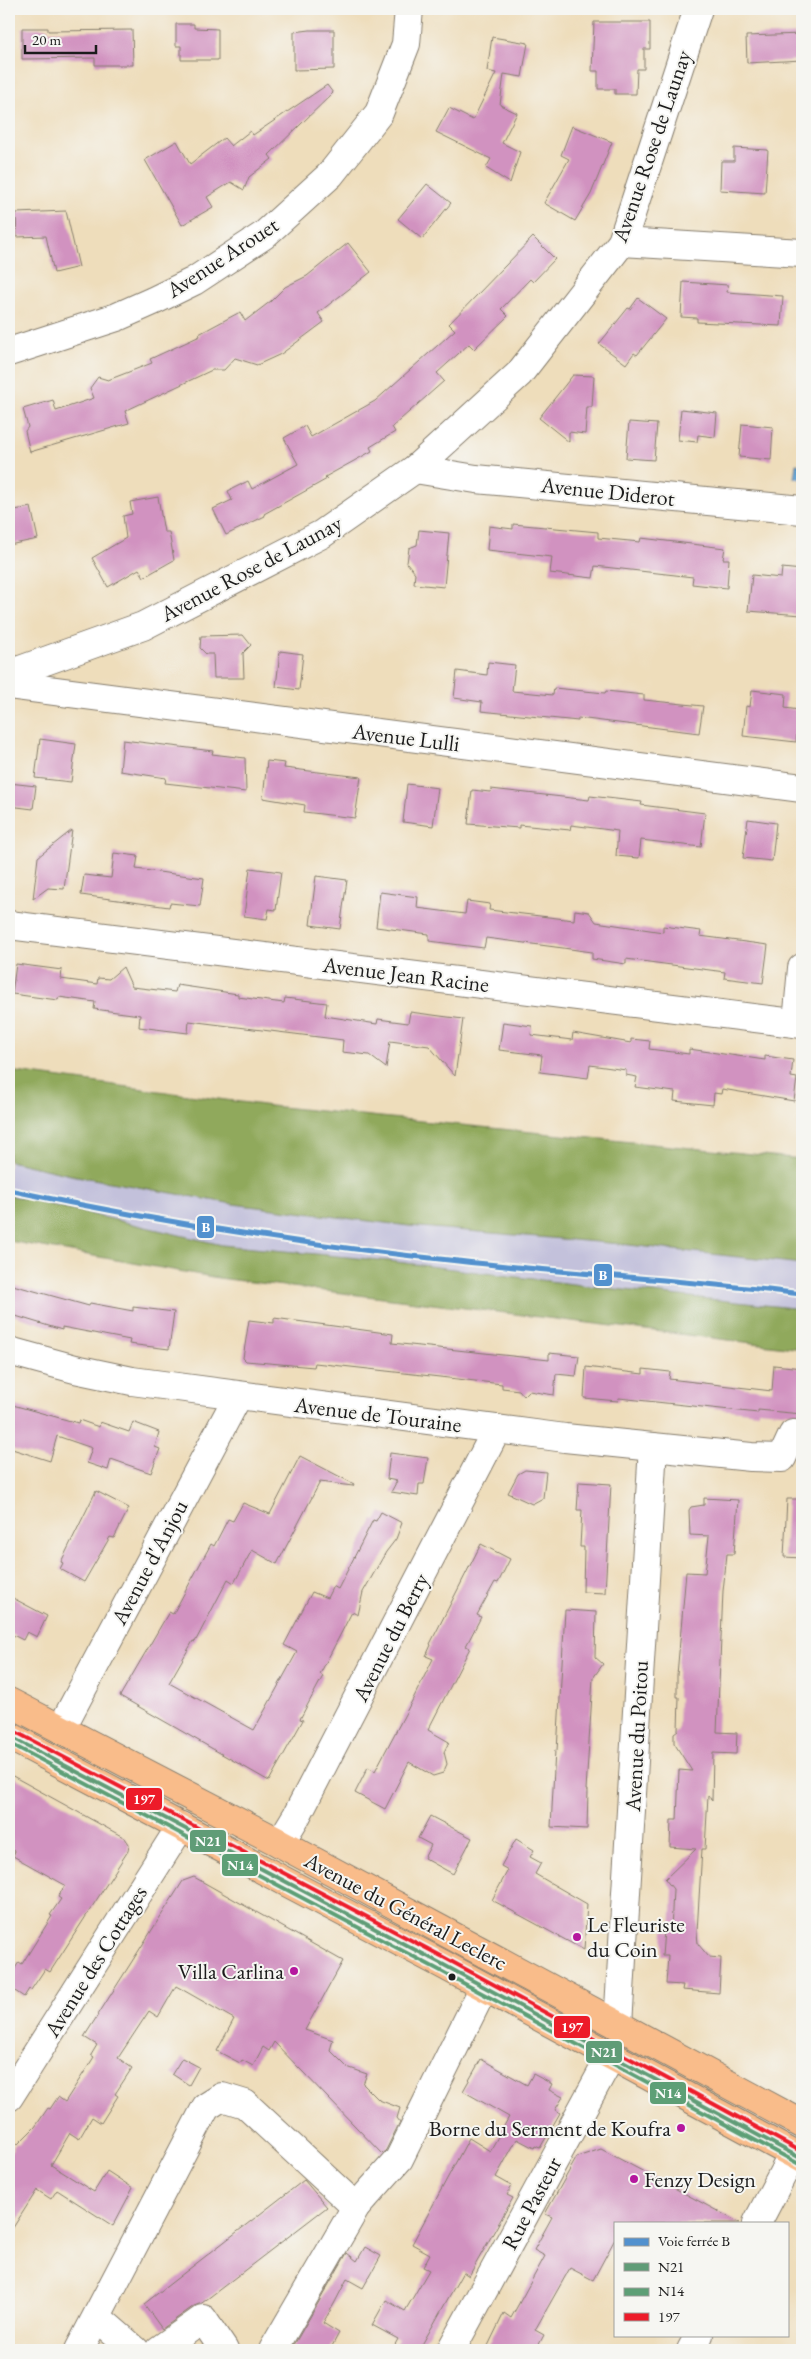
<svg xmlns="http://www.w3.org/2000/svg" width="811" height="2359" viewBox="0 0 811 2359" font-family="'EB Garamond',serif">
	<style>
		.industrial { fill: #c3c1db }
		.forest { fill: #90a95b; stroke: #56623c }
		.water { fill: #5fa0d2; stroke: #3e5e77 }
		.building { fill: #d192c0 }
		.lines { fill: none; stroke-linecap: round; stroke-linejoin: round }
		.minor-casing { stroke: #857c6c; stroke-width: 30 }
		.major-casing { stroke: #857c6c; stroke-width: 30 }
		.minor { stroke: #fff; stroke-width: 28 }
		.major { stroke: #f9bc8a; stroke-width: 28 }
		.bus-1-casing { stroke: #f6f6f2; stroke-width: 8 }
		.bus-2-casing { stroke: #f6f6f2; stroke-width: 8 }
		.bus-3-casing { stroke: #f6f6f2; stroke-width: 8 }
		.bus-1 { stroke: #609c77; stroke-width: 4 }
		.bus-2 { stroke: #5d9f76; stroke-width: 4 }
		.bus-3 { stroke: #ed1b29; stroke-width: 4 }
		.rail-1-casing { stroke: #f6f6f2; stroke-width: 9 }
		.rail-1 { stroke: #5291ce; stroke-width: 5 }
		.poi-dot { fill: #b5179e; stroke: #f6f6f2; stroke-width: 2 }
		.bus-dot { fill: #1c1c1c; stroke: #f6f6f2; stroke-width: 2 }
		.labels { text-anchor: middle; stroke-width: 4; stroke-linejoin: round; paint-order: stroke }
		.street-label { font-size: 22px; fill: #1c1c1c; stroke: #f6f6f2 }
		.poi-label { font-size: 22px; fill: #1c1c1c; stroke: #f6f6f2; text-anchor: start }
		.line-badge { stroke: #f6f6f2; stroke-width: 2 }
		.badge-label { font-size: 14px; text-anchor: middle; font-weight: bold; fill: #fff }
	</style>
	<rect width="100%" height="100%" fill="#f6f6f2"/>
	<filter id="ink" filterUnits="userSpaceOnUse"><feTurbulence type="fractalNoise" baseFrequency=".02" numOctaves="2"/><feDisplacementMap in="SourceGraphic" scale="10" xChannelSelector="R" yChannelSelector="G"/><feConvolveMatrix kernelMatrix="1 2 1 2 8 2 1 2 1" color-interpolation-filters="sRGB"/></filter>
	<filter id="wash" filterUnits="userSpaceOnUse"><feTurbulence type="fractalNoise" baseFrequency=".0096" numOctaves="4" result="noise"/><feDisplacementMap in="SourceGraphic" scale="20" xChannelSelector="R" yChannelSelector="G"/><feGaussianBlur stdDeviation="1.12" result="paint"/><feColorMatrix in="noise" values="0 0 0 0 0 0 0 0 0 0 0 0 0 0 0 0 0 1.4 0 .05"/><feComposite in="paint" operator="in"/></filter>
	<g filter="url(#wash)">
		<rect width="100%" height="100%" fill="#edb"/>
		<polygon class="industrial" points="9,1161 71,1175 233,1204 409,1226 620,1244 802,1264 802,1309 597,1287 389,1261 222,1245 9,1195"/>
		<g class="forest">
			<polygon points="9,1071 271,1106 802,1159 802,1264 620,1244 409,1226 233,1204 71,1175 9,1161"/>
			<polygon points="9,1195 222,1245 389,1261 597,1287 802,1309 802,1349 218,1278 9,1241"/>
		</g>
		<polygon class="water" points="796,464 802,465 802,479 794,478"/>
		<g id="blocks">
			<g class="building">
				<polygon points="594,22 650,22 650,49 644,49 644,69 637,69 636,94 615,94 615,89 598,89 598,71 592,71"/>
				<polygon points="176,24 194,24 194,28 218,29 218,60 181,60 181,46 176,46"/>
				<polygon points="22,28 48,28 48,31 132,30 133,65 95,65 95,58 22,59"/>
				<polygon points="310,30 334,30 334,69 294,70 294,32"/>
				<polygon points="802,34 802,60 747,63 746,36"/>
				<polygon points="492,37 528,43 522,77 504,74 500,105 517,113 502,143 520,152 510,183 486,168 491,159 436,132 449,108 473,120 496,73 487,71"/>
				<polygon points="327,85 333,93 269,155 272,159 249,177 244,190 231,182 207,197 213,207 182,225 145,160 177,141 190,164 224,138 231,146 250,131 253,135"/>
				<polygon points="572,126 612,142 591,194 575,221 544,203 569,159 561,155"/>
				<polygon points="734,148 768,150 765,193 720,190 721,161 734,161"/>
				<polygon points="427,184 451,203 422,239 398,219"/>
				<polygon points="66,211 79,267 54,273 46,236 17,237 16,213"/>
				<polygon points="533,237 555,259 533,282 530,279 501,309 508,316 474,349 469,344 437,373 444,381 392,427 395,432 370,447 372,451 325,477 327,479 264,514 265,516 226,535 213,509 232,500 228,491 248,481 252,489 298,464 284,438 305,426 311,437 375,401 455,330 449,324"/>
				<polygon points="348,243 371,272 318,313 324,322 281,354 257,365 235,358 224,370 212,370 125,411 129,423 30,452 25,431 28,427 23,409 53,400 56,411 94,398 90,388 98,377 108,380 152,363 150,359 200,336 199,334 240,312 245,321 271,301 285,287 307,276"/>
				<polygon points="683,282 728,285 727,292 783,296 781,326 697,322 697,318 681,317"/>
				<polygon points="638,298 666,319 637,355 634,353 626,364 599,344 628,308 630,309"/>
				<polygon points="573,375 594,376 592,407 587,407 585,434 569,432 569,442 539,418"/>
				<polygon points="681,409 717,413 715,437 698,435 697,442 678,440"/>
				<polygon points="629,422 657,424 654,460 626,458"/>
				<polygon points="742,424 773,427 771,460 739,457"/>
				<polygon points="158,497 164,532 169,532 174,560 144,577 139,569 108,587 92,558 126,538 123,516 132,514 130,502"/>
				<polygon points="31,507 38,539 9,545 9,511"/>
				<polygon points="513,524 598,532 598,538 640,542 641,538 725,548 723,559 729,559 727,588 692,584 693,577 595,566 593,578 550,573 552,557 487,550 489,526 513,529"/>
				<polygon points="419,530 449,533 444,587 414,584 415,573 407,563 409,548 417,545"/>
				<polygon points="782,568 802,570 802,615 748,611 752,575 781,578"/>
				<polygon points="243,635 251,645 243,653 244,678 214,678 213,654 206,654 200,648 201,636"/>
				<polygon points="280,651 303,654 299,690 276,687"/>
				<polygon points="488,662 515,665 512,691 553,695 554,688 605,693 606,691 644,695 644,700 703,706 699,733 578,718 578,721 481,711 482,702 454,698 457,671 487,675"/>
				<polygon points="752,690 786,694 785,708 799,710 796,742 743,736 746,706 750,707"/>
				<polygon points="40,739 76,744 71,782 35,778"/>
				<polygon points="123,740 213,751 212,754 245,758 246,792 165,783 166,778 120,771"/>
				<polygon points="267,761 285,763 284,768 361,777 355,818 304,812 305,805 263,798"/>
				<polygon points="9,783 36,786 33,809 9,806"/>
				<polygon points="407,784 438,788 433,826 403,822"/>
				<polygon points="491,789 589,800 590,796 642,802 641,805 705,813 701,847 641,840 639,858 616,856 618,831 571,825 570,830 519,825 519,828 468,824 472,790 490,792"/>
				<polygon points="748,819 776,823 772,861 743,858"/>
				<polygon points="72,830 64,889 48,888 33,899 38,857"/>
				<polygon points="114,853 138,856 136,869 204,878 200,906 170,903 169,907 81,895 84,875 111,878"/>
				<polygon points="250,868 281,872 276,910 269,909 267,919 244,916"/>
				<polygon points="316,876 347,880 340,929 310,925"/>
				<polygon points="380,892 418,897 417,908 465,914 467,901 490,904 489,910 574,920 575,910 589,912 596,922 663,932 663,926 678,928 701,931 700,936 768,945 763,983 724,978 725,972 626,959 626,964 592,959 592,952 563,948 486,938 484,948 429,941 429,934 376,927"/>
				<polygon points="16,964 62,970 61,979 97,984 98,978 109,979 123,967 132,987 175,992 177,985 238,994 238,997 284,1003 285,998 327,1003 325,1016 377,1024 378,1019 408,1023 410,1012 463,1019 455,1076 429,1046 390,1041 386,1068 369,1055 342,1052 343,1040 189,1021 188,1033 139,1027 140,1015 94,1009 95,1002 59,997 58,1000 12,994"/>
				<polygon points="503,1022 532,1026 531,1035 572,1040 573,1033 631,1043 631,1039 650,1041 649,1049 689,1054 689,1049 765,1060 765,1056 793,1060 791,1077 797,1078 794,1101 722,1089 721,1094 714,1093 713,1105 674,1101 675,1092 635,1087 637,1077 626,1075 626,1070 590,1065 588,1078 540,1072 542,1055 499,1050"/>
				<polygon points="9,1284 89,1306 90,1303 133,1311 133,1307 174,1312 169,1349 129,1344 130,1340 62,1327 62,1330 9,1314"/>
				<polygon points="274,1318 393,1334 392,1343 549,1360 549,1353 579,1356 576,1376 556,1374 554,1395 529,1391 524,1396 519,1390 502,1388 502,1384 315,1363 314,1367 246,1361 243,1358 249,1320 274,1323"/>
				<polygon points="774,1365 802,1368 802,1414 758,1410 758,1413 619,1398 618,1401 584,1398 586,1367 643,1374 643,1369 670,1372 669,1379 772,1391"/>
				<polygon points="9,1404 78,1423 79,1420 99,1427 100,1422 129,1432 133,1422 159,1432 155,1447 160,1449 151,1473 111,1459 108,1470 87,1463 92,1448 57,1436 50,1461 9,1448"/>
				<polygon points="390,1453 428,1458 424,1484 419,1484 418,1496 391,1492 397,1481 387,1479"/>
				<polygon points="300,1456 354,1484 353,1486 320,1482 277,1564 252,1550 234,1583 228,1579 195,1642 193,1641 169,1683 254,1730 297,1652 284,1645 312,1592 327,1598 333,1586 338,1589 373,1520 376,1521 381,1512 402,1523 396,1539 386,1552 363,1592 358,1615 352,1612 320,1674 323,1676 300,1719 303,1720 269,1781 120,1696 169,1612 173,1614 211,1544 214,1546 228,1519 233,1521 243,1503 270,1514"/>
				<polygon points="525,1470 546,1472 543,1498 532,1504 508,1493 518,1474"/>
				<polygon points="579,1482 611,1484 605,1593 583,1592 584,1547 580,1547 582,1510 577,1510"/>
				<polygon points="96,1491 129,1508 114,1538 110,1537 84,1582 60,1569 63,1563 61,1562"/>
				<polygon points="704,1498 738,1500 734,1554 727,1554 723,1591 717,1732 737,1733 736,1754 713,1753 712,1801 708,1795 705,1849 702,1849 697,1932 698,1944 709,1957 721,1958 719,1993 682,1990 683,1985 666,1984 668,1956 662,1956 664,1930 671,1931 673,1889 665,1879 696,1849 670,1847 671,1820 677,1820 679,1770 692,1771 674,1743 674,1733 678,1730 679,1697 677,1697 677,1675 686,1572 705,1573 709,1536 690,1535 689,1510 691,1507 704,1505"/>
				<polygon points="787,1499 802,1499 802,1558 784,1557"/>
				<polygon points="481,1544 510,1559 498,1583 495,1582 477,1615 481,1617 466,1646 470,1648 428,1730 449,1742 444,1752 447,1764 443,1773 433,1776 409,1762 385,1809 355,1793 368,1767 375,1771 413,1699 433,1659 426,1656 431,1645 430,1644"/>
				<polygon points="9,1596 47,1616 37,1637 27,1632 23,1640 9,1633"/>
				<polygon points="565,1610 596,1612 595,1657 603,1664 593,1678 586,1790 588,1790 587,1829 551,1827 555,1750 557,1751"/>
				<polygon points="9,1774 125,1838 129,1844 128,1851 50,1972 45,1969 31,1990 29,1989 24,1997 9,1987 9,1978 19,1962 22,1964 52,1916 50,1915 61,1899 58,1897 65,1885 13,1856 15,1851 9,1848"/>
				<polygon points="430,1816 472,1838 453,1874 424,1858 431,1845 418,1838"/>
				<polygon points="516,1839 534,1850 530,1857 541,1863 535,1874 587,1904 584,1950 492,1900 508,1870 501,1866"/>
				<polygon points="194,1877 343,1961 305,2030 333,2040 330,2050 347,2067 367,2074 363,2084 379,2100 400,2108 397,2118 400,2122 386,2150 382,2154 274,2042 269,2051 263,2047 253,2066 242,2060 240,2063 217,2051 234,2019 176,1986 158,2017 149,2011 118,2058 132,2068 115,2094 118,2096 101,2123 92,2117 79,2139 70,2133 51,2165 94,2192 107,2171 133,2188 113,2226 57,2190 51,2199 37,2190 9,2234 9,2154 16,2143 18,2144 35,2127 48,2108 50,2109 58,2097 65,2102 94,2057 91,2055 97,2045 84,2037 183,1881"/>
				<polygon points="182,2058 199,2067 189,2085 172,2074"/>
				<polygon points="481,2059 527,2085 533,2074 552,2084 549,2090 563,2097 555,2110 560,2113 540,2148 535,2146 534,2148 517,2139 496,2177 512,2186 507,2195 513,2198 469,2276 463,2272 419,2350 392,2350 398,2339 372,2325 386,2300 405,2311 429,2270 423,2267 430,2254 412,2244 469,2138 490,2151 509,2117 463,2091"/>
				<polygon points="601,2149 740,2223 615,2223 615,2239 593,2280 570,2268 535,2330 544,2335 536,2350 486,2350 504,2313 511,2318 545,2256 534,2250 552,2217 545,2214 577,2157"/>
				<polygon points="304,2180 327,2207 202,2303 194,2306 162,2329 144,2304"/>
				<polygon points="365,2247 381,2256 363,2288 347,2279 334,2304 323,2323 339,2333 330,2350 291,2350 347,2253 357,2261"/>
			</g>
		</g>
	</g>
	<g filter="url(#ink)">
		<use href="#blocks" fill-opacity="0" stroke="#857c6c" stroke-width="1"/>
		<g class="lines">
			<g class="minor-casing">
				<g id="minor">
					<polyline points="622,242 802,253"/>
					<polyline points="9,352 117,317 153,301 194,281 264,235 330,175 379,113 406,44 409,9"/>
					<polyline points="415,469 476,479 802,510"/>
					<polyline points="9,674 143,626 322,534 415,469 519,374 622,242 698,9"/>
					<polyline points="9,685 802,788"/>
					<polyline points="9,925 802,1024"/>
					<polyline points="797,1023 802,968"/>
					<polyline points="9,1351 75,1369 132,1381 565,1438 751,1457 782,1458 793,1434 802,1435"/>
					<polyline points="61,1729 238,1396"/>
					<polyline points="280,1843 297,1815 497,1429"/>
					<polyline points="618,2025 653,1447"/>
					<polyline points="9,2097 181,1826"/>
					<polyline points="757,2223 793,2154"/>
					<polyline points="97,2317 135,2350"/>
					<polyline points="79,2350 206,2107 222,2097 245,2104 356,2207"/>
					<polyline points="159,2350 203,2319 224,2350"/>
					<polyline points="273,2350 356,2207 399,2159 484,1987"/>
					<polyline points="451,2350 611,2056"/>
					<polyline points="691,2350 699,2335"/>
				</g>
			</g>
			<g class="major-casing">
				<g id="major">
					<polyline points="9,1702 280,1843 802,2124"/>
					<polyline points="9,1736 442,1964 802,2159"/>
				</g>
			</g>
			<use href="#minor" class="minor"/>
			<use href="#major" class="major"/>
			<g class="bus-1-casing">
				<polyline id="bus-1" points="9,1736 442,1964 802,2159"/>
			</g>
			<g class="bus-2-casing">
				<polyline id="bus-2" points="9,1743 439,1970 799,2164"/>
			</g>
			<g class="bus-3-casing">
				<polyline id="bus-3" points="12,1730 445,1958 802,2152"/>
			</g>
			<use href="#bus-1" class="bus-1"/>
			<use href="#bus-2" class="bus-2"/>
			<use href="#bus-3" class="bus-3"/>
			<g class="rail-1-casing">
				<path id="rail-1" d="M9,1190C157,1222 307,1245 458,1261C572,1274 687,1280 802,1294"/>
			</g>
			<use href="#rail-1" class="rail-1"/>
		</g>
	</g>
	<g class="poi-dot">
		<circle cx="577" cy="1937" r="5"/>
		<circle cx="294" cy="1971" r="5"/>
		<circle cx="681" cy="2128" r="5"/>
		<circle cx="634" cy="2179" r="5"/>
	</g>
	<circle class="bus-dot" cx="452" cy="1977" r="4.5"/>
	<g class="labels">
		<g class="street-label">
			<text transform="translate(651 146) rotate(-71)" y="8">Avenue Rose de Launay</text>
			<text transform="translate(222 257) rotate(-33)" y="8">Avenue Arouet</text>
			<text transform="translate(608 491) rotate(6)" y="8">Avenue Diderot</text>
			<text transform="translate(251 568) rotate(-28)" y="8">Avenue Rose de Launay</text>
			<text transform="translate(406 737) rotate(7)" y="8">Avenue Lulli</text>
			<text transform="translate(406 974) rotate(7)" y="8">Avenue Jean Racine</text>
			<text transform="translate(378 1414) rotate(7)" y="8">Avenue de Touraine</text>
			<text transform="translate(149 1562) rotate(-62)" y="8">Avenue d'Anjou</text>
			<text transform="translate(390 1637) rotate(-63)" y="8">Avenue du Berry</text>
			<text transform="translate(636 1736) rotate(-87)" y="8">Avenue du Poitou</text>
			<text transform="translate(406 1911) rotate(28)" y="8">Avenue du Général Leclerc</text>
			<text transform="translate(95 1961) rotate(-58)" y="8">Avenue des Cottages</text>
			<text transform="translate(531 2203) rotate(-62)" y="8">Rue Pasteur</text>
		</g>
		<g class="poi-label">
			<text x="587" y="1932">Le Fleuriste<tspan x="587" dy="25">du Coin</tspan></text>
			<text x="284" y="1979" text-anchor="end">Villa Carlina</text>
			<text x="671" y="2136" text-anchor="end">Borne du Serment de Koufra</text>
			<text x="644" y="2187">Fenzy Design</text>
		</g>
	</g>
	<g class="line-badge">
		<rect x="196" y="1215" width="19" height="24" rx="5" fill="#5291ce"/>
		<rect x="593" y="1263" width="20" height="24" rx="5" fill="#5291ce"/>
		<rect x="125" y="1787" width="38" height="24" rx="5" fill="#ed1b29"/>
		<rect x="189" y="1829" width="38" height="24" rx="5" fill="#609c77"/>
		<rect x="221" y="1853" width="38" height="24" rx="5" fill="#5d9f76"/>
		<rect x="553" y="2015" width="38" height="24" rx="5" fill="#ed1b29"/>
		<rect x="585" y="2040" width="38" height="24" rx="5" fill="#609c77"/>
		<rect x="649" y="2081" width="38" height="24" rx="5" fill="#5d9f76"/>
	</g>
	<g class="badge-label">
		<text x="206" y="1232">B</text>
		<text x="603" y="1280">B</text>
		<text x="144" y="1804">197</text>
		<text x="208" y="1846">N21</text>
		<text x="240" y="1870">N14</text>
		<text x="572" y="2032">197</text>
		<text x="604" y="2057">N21</text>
		<text x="668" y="2098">N14</text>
	</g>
	<rect width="811" height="2359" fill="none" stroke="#f6f6f2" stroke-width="30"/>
	<rect x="614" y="2222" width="175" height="115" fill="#f6f6f2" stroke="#9f9f9c"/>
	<rect x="624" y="2238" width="25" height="8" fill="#5291ce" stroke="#9f9f9c"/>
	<text x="658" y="2246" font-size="15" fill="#1c1c1c">Voie ferrée B</text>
	<rect x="624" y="2263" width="25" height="8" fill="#609c77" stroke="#9f9f9c"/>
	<text x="658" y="2272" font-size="15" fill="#1c1c1c">N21</text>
	<rect x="624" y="2288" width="25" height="8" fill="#5d9f76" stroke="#9f9f9c"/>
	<text x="658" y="2296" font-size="15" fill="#1c1c1c">N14</text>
	<rect x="624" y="2313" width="25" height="8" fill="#ed1b29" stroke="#9f9f9c"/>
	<text x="658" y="2322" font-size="15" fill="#1c1c1c">197</text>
	<path d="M25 45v8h71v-8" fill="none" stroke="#1c1c1c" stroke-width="2.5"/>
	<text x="32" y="45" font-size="15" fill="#1c1c1c" stroke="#f6f6f2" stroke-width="4" paint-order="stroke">20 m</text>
</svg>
